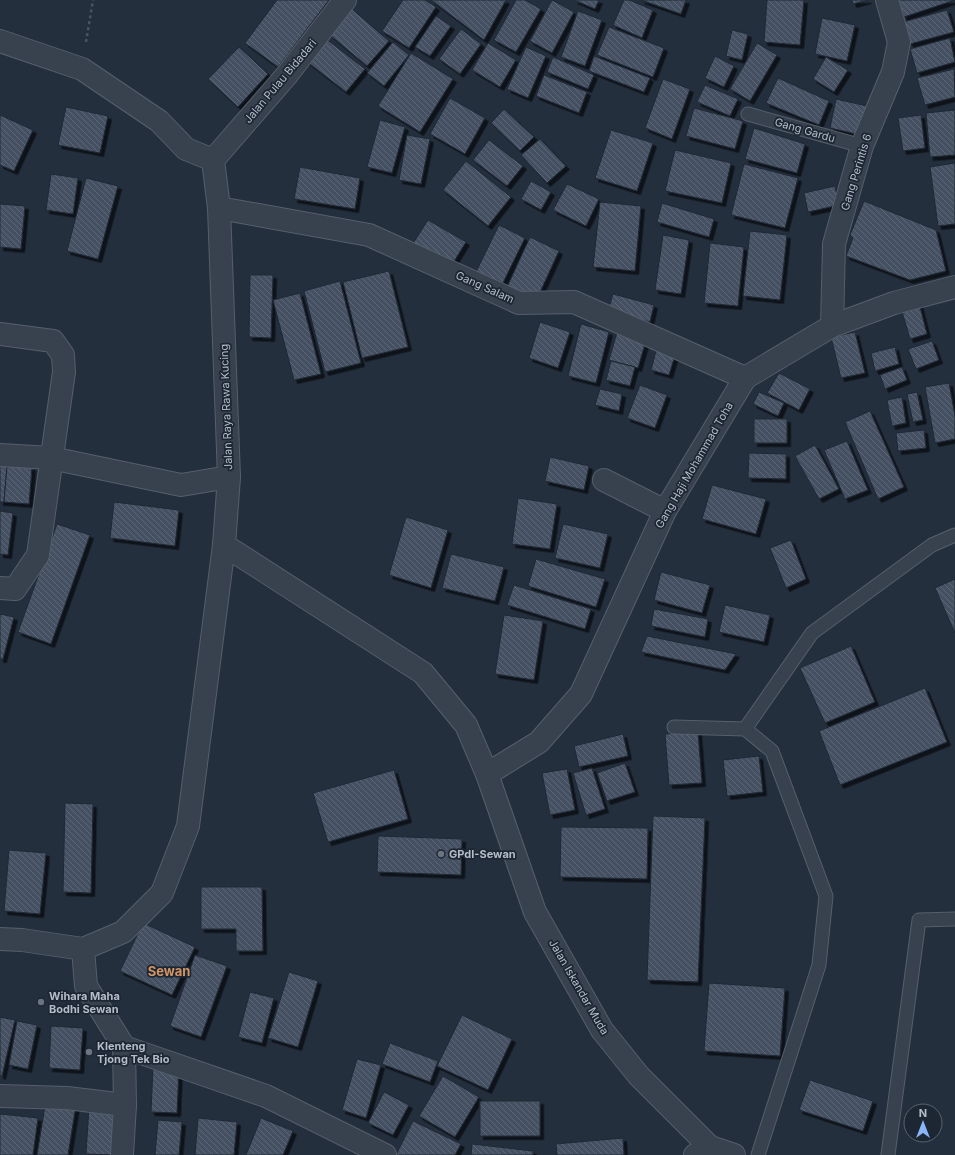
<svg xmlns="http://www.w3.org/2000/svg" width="955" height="1155" viewBox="0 0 955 1155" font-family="Inter,sans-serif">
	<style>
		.building { fill: url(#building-back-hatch); stroke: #1f2835; filter: url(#shadow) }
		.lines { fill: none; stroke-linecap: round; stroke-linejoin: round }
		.service-casing { stroke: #565f6c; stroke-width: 15 }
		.minor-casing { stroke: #565f6c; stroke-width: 24 }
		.tertiary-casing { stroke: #565f6c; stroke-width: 24 }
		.path { stroke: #44595c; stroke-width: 2.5; stroke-dasharray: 3 3; stroke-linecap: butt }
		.service { stroke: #38414e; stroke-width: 13 }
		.minor { stroke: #38414e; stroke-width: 22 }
		.tertiary { stroke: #38414e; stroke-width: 22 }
		.worship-dot { fill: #6b7280; stroke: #1d2633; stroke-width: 1.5 }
		.labels { text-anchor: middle; stroke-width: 3.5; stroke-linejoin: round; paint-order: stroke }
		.street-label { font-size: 11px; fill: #b4bcc9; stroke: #1d2633 }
		.poi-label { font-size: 11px; font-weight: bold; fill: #b4bcc9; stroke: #1d2633; text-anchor: start }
		.quarter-label { font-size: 13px; font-weight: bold; fill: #d59563; stroke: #1d2633 }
	</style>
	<defs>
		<pattern id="building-back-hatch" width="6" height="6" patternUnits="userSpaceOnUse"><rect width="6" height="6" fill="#455162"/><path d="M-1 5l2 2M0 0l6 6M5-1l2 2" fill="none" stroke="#5d6877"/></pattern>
		<filter id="shadow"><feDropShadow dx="3.5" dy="3.5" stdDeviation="0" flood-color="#0009"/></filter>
	</defs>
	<rect width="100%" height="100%" fill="#242f3e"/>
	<g class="building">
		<polygon points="277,0 329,0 278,67 245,43"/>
		<polygon points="403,0 425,0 436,7 409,48 382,31"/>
		<polygon points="431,0 506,0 484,40"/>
		<polygon points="516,0 525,0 541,9 516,52 494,40"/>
		<polygon points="552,0 574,12 552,53 530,41"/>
		<polygon points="574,0 599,0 595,9"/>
		<polygon points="624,0 629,0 653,10 642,38 613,25"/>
		<polygon points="641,0 686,0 681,14"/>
		<polygon points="767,0 804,0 800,45 764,42"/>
		<polygon points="852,0 868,0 853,4"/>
		<polygon points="898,0 955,0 904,17"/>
		<polygon points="352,9 389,41 367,66 330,35"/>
		<polygon points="947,10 954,32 910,44 903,22"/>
		<polygon points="578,11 602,20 585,66 561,57"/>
		<polygon points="436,16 451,26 430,56 415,47"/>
		<polygon points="822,18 855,25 847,61 815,54"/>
		<polygon points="609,27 664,48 653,77 597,55"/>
		<polygon points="461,29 481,44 460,74 439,59"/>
		<polygon points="732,30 748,34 742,60 726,56"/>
		<polygon points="325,38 365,69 346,92 306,61"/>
		<polygon points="950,38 955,62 917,73 910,49"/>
		<polygon points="393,42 409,55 384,86 367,73"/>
		<polygon points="488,43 516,60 500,87 472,70"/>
		<polygon points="757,43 777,55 750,101 730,89"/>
		<polygon points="239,47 268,74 238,107 208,79"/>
		<polygon points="526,47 546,56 528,98 507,89"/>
		<polygon points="411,53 453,79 420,132 378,106"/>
		<polygon points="594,56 650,78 644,92 589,71"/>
		<polygon points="715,56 734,66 724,87 705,78"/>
		<polygon points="553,57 594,75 588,89 547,72"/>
		<polygon points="826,57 848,70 834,92 813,79"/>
		<polygon points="954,69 955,97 925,105 917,78"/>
		<polygon points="544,75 587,92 579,113 536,96"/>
		<polygon points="778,78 829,101 819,125 766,103"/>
		<polygon points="663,79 690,89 672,139 645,128"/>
		<polygon points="705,85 738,99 730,116 697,102"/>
		<polygon points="450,98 485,118 465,154 430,134"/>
		<polygon points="836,99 867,106 861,135 830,128"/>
		<polygon points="66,107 108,116 100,153 58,145"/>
		<polygon points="694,108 743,121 735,149 686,136"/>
		<polygon points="504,109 534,137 520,151 491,123"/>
		<polygon points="955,110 955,155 930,157 926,113"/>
		<polygon points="0,115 33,130 14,171 0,165"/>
		<polygon points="921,115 925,148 903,151 898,118"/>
		<polygon points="380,120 405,127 392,173 367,167"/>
		<polygon points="754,128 805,144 797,173 745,159"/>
		<polygon points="611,130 653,143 637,191 595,178"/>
		<polygon points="407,135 430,139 421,184 399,180"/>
		<polygon points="540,139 566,166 547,183 521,155"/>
		<polygon points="489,140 523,166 507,186 473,160"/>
		<polygon points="675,150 731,163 722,203 665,191"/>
		<polygon points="466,161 511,197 488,226 443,190"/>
		<polygon points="955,163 955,224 938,226 930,167"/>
		<polygon points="744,164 798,178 785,228 731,215"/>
		<polygon points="300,167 360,178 355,209 294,199"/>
		<polygon points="51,174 78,178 73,214 46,210"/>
		<polygon points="86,178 118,186 98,259 67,251"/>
		<polygon points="531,181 551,192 541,210 521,199"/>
		<polygon points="567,184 599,199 586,226 553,210"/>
		<polygon points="835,186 839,205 808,212 804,193"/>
		<polygon points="864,201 936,230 946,271 910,280 846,256 853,238 850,235"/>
		<polygon points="600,202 641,206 635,271 593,267"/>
		<polygon points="662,203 714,219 709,237 657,222"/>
		<polygon points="0,204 25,206 21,249 0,247"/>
		<polygon points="428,220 466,242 450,268 412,245"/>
		<polygon points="499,225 525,238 500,289 474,276"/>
		<polygon points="750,231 787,235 780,300 743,296"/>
		<polygon points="663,235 689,240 681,294 655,290"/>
		<polygon points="530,237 559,251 536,301 507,287"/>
		<polygon points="710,243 744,247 738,306 704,303"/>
		<polygon points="389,271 408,347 362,358 343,282"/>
		<polygon points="250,275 273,275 271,338 249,337"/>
		<polygon points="340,281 361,363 325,372 304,291"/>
		<polygon points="300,293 321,374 294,380 273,300"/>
		<polygon points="613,294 654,305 650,322 608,311"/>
		<polygon points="919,303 927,334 910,339 901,308"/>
		<polygon points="540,322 570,332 558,368 529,358"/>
		<polygon points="581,324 609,332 596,383 568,376"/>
		<polygon points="618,329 647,337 638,368 609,360"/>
		<polygon points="855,332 865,373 841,378 831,337"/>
		<polygon points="932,341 939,360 916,369 908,349"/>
		<polygon points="657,347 676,352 669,375 651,370"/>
		<polygon points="895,347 899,364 875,371 871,353"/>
		<polygon points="611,361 635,367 630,386 606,380"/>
		<polygon points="902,367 907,380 885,389 880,375"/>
		<polygon points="779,373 810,389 799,410 767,393"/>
		<polygon points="949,383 955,416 955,439 935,443 925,387"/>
		<polygon points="640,385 667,395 655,428 627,418"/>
		<polygon points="600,389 622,394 619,411 595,405"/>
		<polygon points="759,392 784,403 778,416 753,404"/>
		<polygon points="917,392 923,420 913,422 907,394"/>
		<polygon points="902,397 906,423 892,426 887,400"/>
		<polygon points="870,411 904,487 878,499 845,422"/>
		<rect x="754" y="419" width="33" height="24"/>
		<polygon points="924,430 926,448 898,451 896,433"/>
		<polygon points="847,441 868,490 845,499 824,450"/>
		<polygon points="815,445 839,489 819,499 795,456"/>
		<polygon points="749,453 786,454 786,479 748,478"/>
		<polygon points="550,457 589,466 584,490 545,481"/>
		<polygon points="0,466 7,466 4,502 0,502"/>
		<polygon points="7,466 32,467 29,504 4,502"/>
		<polygon points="712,485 766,499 756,534 702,519"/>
		<polygon points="518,498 557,504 550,549 512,544"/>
		<polygon points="114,502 179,510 175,546 110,538"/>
		<polygon points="0,511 13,513 8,555 0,554"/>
		<polygon points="406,517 448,530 431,588 389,575"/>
		<polygon points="57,524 90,535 51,644 18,632"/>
		<polygon points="563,524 608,534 600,568 555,558"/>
		<polygon points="791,540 806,579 786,588 770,548"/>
		<polygon points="451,554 504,567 495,601 442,588"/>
		<polygon points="536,559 605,579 596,607 528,586"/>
		<polygon points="661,572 710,585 702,613 654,600"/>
		<polygon points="955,579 955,633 935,588"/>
		<polygon points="514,585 591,609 585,629 507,605"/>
		<polygon points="725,605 770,615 764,642 719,632"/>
		<polygon points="654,609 708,619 705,637 651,626"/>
		<polygon points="0,614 14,617 3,659 0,659"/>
		<polygon points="504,615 543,621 534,680 495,674"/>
		<polygon points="647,636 736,654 725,670 641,652"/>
		<polygon points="851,646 875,702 825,723 800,668"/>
		<polygon points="925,688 947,742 840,785 819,731"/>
		<polygon points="698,732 702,783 669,785 665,734"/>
		<polygon points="623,734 628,756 579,767 574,746"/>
		<polygon points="759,756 763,792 727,796 723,760"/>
		<polygon points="625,763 635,792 607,801 597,773"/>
		<polygon points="592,768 605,809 586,815 573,773"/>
		<polygon points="567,769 575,810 550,815 542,773"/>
		<polygon points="394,770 408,819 328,842 313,793"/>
		<polygon points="65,803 93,804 91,893 63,892"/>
		<polygon points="653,816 705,818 698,982 647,980"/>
		<polygon points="561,827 648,828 647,879 560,877"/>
		<polygon points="378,836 462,839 461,875 377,872"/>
		<polygon points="9,850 46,853 40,914 4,911"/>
		<polygon points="201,887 262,887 263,951 236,951 236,929 201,929"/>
		<polygon points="143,923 195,947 172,995 120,971"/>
		<polygon points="195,955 227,966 201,1037 170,1026"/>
		<polygon points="289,972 318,981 298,1047 268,1038"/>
		<polygon points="709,983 785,988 780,1056 704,1051"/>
		<polygon points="250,992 274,998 262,1043 238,1037"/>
		<polygon points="462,1015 512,1039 488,1090 437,1066"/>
		<polygon points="0,1017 15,1020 2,1076 0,1075"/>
		<polygon points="17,1021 37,1025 28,1069 9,1065"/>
		<polygon points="51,1026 83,1028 80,1070 49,1068"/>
		<polygon points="390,1043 438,1061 430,1082 382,1064"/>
		<polygon points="357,1059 381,1065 366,1118 342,1110"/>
		<polygon points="153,1067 179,1067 177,1113 151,1112"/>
		<polygon points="443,1076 479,1097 455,1137 419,1116"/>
		<polygon points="810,1080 873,1101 863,1131 799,1110"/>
		<polygon points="384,1092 409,1105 393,1135 368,1123"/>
		<polygon points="46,1100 76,1105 68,1155 37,1155"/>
		<rect x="480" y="1101" width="60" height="35"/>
		<polygon points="89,1106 118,1108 115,1155 86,1154"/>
		<polygon points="0,1114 38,1118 33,1155 0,1155"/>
		<polygon points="198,1118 237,1122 234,1155 195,1155"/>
		<polygon points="261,1118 293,1131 283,1155 246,1155"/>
		<polygon points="158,1120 182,1122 179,1155 155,1155"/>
		<polygon points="413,1121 461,1144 455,1155 396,1155"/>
		<polygon points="623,1138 624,1155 557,1155 556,1144"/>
		<polygon points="472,1144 533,1151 533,1155 471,1155"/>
	</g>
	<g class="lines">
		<g class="service-casing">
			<g id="service">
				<polyline points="748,114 862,146"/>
				<polyline points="674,727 745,729 772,751 826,896 819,965 758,1155"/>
				<polyline points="745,729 812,633 932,545 955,535"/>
				<polyline points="888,1155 919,920 955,919"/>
			</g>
		</g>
		<g class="minor-casing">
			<g id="minor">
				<polyline points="213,160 286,76 345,0"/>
				<polyline points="219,208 369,235 519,303 574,302 745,378"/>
				<polyline points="832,326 834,244 862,146 893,72 899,42 887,0"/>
				<polyline points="0,334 53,341 63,355 64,372 38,555 15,589 0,588"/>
				<polyline points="0,455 51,458 181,485 229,477"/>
				<polyline points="604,480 665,511"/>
				<polyline points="487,774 539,742 581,694 665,511 745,378 832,326 894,303 955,287"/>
				<polyline points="0,939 22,940 83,949 123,932 162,893 188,826 224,545"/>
				<polyline points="83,949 86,986 124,1047 125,1105 122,1155"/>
				<polyline points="124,1047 266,1096 385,1155"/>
				<polyline points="0,1096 67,1098 125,1105"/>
				<polyline points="695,1155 710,1147"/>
			</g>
		</g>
		<g class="tertiary-casing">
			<polyline id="tertiary" points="0,41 82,69 159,121 186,149 213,160 219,208 229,477 224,545 423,673 466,725 487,774 535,912 602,1030 639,1076 710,1147 734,1155"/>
		</g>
		<polyline class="path" points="86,42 93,0"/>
		<use href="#service" class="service"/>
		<use href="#minor" class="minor"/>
		<use href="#tertiary" class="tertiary"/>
	</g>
	<g class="worship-dot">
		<circle cx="441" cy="854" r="4"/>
		<circle cx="41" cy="1002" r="4"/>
		<circle cx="89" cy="1052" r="4"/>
	</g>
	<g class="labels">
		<g class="street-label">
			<text transform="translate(280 81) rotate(-50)" y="4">Jalan Pulau Bidadari</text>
			<text transform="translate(805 130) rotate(16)" y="4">Gang Gardu</text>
			<text transform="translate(856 172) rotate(-73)" y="4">Gang Perintis 6</text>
			<text transform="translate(485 287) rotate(24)" y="4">Gang Salam</text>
			<text transform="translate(226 407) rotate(-92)" y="4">Jalan Raya Rawa Kucing</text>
			<text transform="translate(694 465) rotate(-60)" y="4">Gang Haji Mohammad Toha</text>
			<text transform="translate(579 987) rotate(60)" y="4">Jalan Iskandar Muda</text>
		</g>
		<g class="poi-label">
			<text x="449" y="858">GPdI-Sewan</text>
			<text x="49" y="1000">Wihara Maha<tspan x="49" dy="13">Bodhi Sewan</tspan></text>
			<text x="97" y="1050">Klenteng<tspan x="97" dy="13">Tjong Tek Bio</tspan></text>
		</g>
		<g class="quarter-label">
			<text x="169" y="976">Sewan</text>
		</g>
	</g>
	<g transform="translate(923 1123)"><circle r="19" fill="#1d2633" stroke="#59626f"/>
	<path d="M0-3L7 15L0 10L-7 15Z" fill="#8ab4f8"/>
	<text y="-6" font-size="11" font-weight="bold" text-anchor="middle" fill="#b4bcc9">N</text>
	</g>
</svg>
